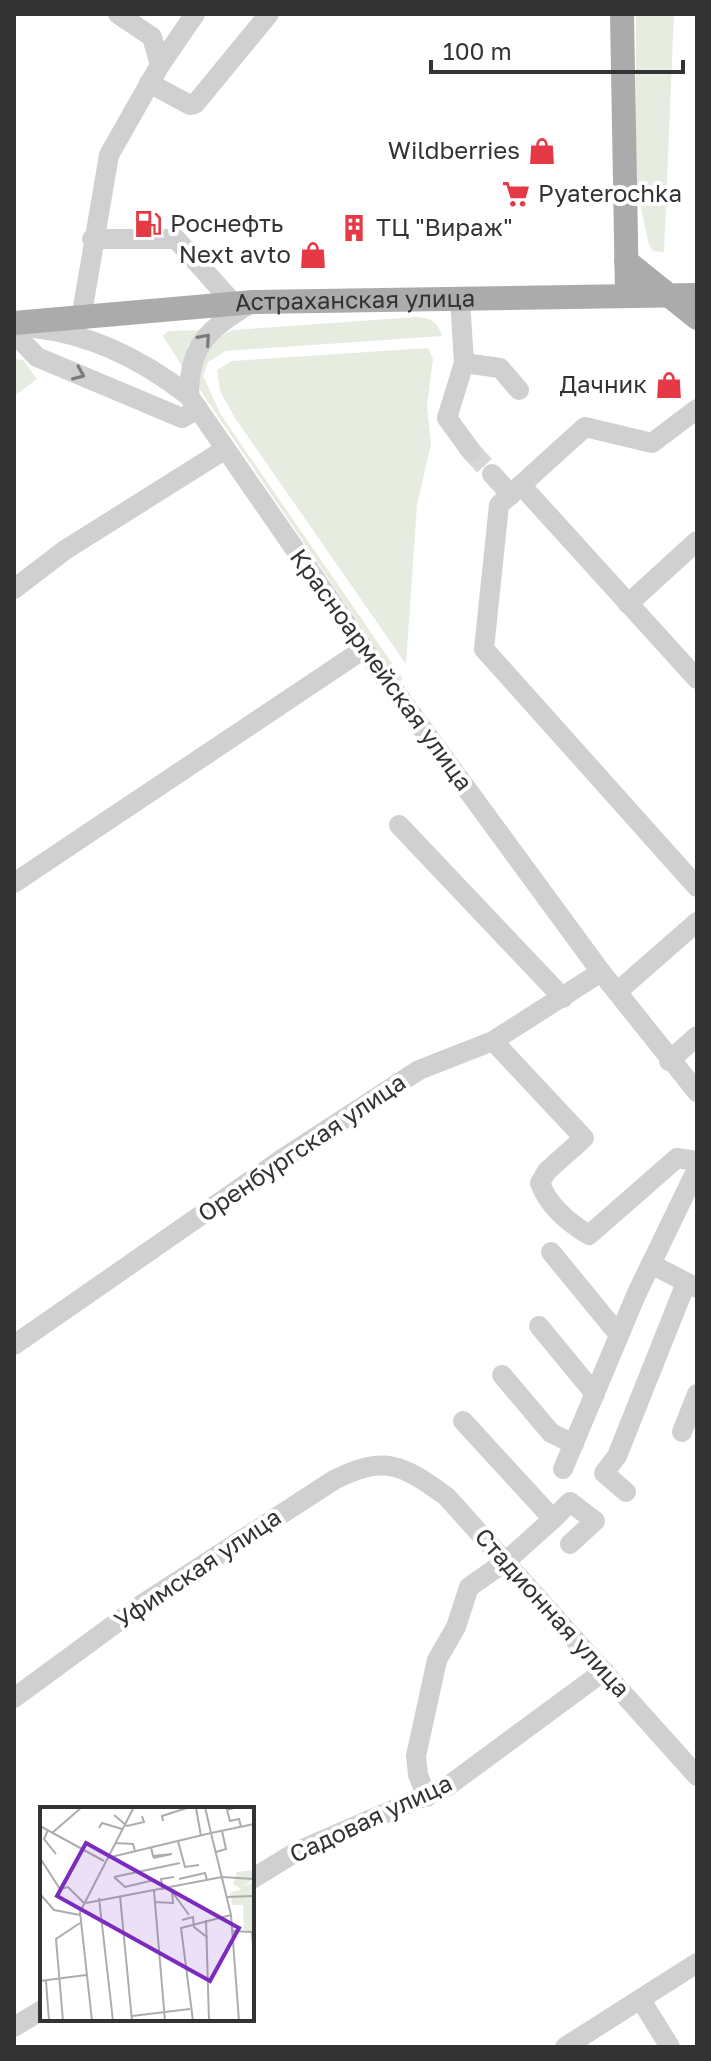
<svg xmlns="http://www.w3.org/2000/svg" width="711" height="2061" viewBox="0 0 711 2061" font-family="'Golos Text',sans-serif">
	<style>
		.green { fill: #e6ecdf }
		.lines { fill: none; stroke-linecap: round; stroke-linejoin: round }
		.minor-tunnel { stroke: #d6d6d6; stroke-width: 20; stroke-dasharray: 20 10; stroke-linecap: butt }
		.minor { stroke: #d0d0d0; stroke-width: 20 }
		.major { stroke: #ababab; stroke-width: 24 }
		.oneway { stroke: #7a7a7a }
		.labels { text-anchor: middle; stroke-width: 8; stroke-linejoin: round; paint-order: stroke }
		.poi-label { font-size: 24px; fill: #333; stroke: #fff; text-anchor: end }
		.street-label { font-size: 24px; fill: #333; stroke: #fff }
		.inset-road { fill: none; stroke: #adadad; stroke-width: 2 }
		.view { fill: #7b2cbf; fill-opacity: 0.15; stroke: #7b2cbf; stroke-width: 4 }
		.inset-edge { fill: none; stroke: #333; stroke-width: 4 }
	</style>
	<rect width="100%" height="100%" fill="#fff"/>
	<g class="green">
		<polygon points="636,14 674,14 664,252 653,251 649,245 636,185"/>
		<path d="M417,317C431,318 438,322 442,336L225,351L208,362L203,376L221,415L403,679L399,682L198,387C203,361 207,341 233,330Z"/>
		<polygon points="203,330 188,345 185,371 163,336 168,331"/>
		<polygon points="428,348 433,359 427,406 431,444 417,505 406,664 235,418 220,391 217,370 232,361"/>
		<polygon points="14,359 23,360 37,379 14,396"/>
	</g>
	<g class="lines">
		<polyline class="minor-tunnel" points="471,451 492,474"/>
		<g class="minor">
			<polyline points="160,65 195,14"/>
			<polyline points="149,83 190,105 195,104 269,14"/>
			<polyline points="92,239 176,239 233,303"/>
			<polyline points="460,299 464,363 500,368 519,390"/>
			<polyline points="81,319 109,155 160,65 152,37 118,14"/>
			<path d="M34,328C91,334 143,360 189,396L364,649L601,972L697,1092"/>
			<polyline points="14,333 37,357 182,418 198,409"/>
			<polyline points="464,363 447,418 471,451"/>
			<path d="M189,396C189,344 209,329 251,303"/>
			<polyline points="697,409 652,443 585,427 499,505 484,649 697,887"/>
			<polyline points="492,474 511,495"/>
			<polyline points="521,485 697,679"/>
			<polyline points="14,589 65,550 224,450"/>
			<polyline points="628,604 697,541"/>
			<polyline points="399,825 563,998"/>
			<polyline points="14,883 364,649"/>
			<polyline points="617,992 697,922"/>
			<path d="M493,1041L584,1138L547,1171L540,1183C548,1205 569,1223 589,1235L677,1158L697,1161"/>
			<polyline points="669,1061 697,1036"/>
			<polyline points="551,1252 619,1335"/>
			<polyline points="651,1264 697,1288"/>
			<polyline points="539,1326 595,1394"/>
			<polyline points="14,1345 282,1159 419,1070 493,1041 601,972"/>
			<polyline points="502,1375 551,1433 574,1444"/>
			<polyline points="682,1432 697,1394"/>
			<polyline points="563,1469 636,1295 697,1169"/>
			<polyline points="626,1492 604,1473 617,1456 686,1283"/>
			<polyline points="553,1519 570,1502 595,1521 570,1544"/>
			<path d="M14,1698L138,1607L334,1480C385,1454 403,1465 447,1497L697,1776"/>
			<polyline points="427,1797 418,1775 416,1756 437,1660 456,1627 469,1587 505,1562 553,1519 463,1421"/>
			<polyline points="252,1879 296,1852 448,1786 604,1671"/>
			<polyline points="641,2000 670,2047"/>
			<polyline points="14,2027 42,2010"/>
			<polyline points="565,2047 697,1963"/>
		</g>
		<g class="major">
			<polyline points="622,14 627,295"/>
			<polyline points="626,261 697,318"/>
			<path id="s1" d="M14,323L253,302L697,295"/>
		</g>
	</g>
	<defs><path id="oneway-chevron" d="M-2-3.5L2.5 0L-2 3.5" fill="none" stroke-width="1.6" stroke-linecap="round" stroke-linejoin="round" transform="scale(2)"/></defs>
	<g class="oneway">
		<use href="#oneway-chevron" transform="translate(205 339) rotate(-49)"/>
		<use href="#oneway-chevron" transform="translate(79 374) rotate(23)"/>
	</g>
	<defs>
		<g id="shop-bare" transform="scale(2.16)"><path d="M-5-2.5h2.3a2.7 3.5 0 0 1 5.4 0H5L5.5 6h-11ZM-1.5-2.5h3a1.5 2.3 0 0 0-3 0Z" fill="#e63946" stroke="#fff" stroke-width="2.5" paint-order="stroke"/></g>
		<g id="supermarket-bare" transform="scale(2.16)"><path d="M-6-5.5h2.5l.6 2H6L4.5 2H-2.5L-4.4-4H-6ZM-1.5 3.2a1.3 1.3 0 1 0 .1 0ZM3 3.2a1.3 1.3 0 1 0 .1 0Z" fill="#e63946" stroke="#fff" stroke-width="2.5" paint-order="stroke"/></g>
		<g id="fuel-bare" transform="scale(2.16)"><path d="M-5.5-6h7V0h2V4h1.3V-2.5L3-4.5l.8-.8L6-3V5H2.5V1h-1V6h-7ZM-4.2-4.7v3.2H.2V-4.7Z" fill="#e63946" stroke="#fff" stroke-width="2.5" paint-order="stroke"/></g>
		<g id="building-bare" transform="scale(2.16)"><path d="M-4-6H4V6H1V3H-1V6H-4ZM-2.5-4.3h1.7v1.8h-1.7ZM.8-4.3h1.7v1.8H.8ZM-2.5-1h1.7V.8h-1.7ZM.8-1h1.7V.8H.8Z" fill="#e63946" stroke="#fff" stroke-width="2.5" paint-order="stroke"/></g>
	</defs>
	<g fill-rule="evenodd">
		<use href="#shop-bare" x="542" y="151"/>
		<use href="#supermarket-bare" x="516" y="194"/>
		<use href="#fuel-bare" x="148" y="224"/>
		<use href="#building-bare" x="354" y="228"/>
		<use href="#shop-bare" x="313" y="255"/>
		<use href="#shop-bare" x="669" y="385"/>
	</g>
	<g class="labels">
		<g class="poi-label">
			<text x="520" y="159">Wildberries</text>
			<text x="538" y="202" text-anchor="start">Pyaterochka</text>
			<text x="170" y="232" text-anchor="start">Роснефть</text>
			<text x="376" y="236" text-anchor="start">ТЦ "Вираж"</text>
			<text x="291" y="263">Next avto</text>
			<text x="647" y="393">Дачник</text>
		</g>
		<g class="street-label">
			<text dy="8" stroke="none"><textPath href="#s1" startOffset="342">Астраханская улица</textPath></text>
			<text transform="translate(381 670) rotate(54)" y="8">Красноармейская улица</text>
			<text transform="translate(302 1148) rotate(-34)" y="8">Оренбургская улица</text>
			<text transform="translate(198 1569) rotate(-34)" y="8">Уфимская улица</text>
			<text transform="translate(552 1613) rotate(48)" y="8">Стадионная улица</text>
			<text transform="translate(371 1819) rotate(-25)" y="8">Садовая улица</text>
		</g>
	</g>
	<g transform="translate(40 1807)">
		<rect width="214" height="214" fill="#fff"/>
		<path d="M214,63V72L202,80L214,75V126L204,122L203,98H192L190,86L201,82L193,77L197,65Z" fill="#e6ecdf"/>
		<path class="inset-road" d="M197,0L187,3L190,14L199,12L201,20M156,1L161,29M74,8L87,19L104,15L102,9M123,14L122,9L150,0M0,19L64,54M59,21L62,16L82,22M8,23L4,32L16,47M12,26L42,0M138,34L145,60L159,58M75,36L93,37L95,44M111,40L113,49L132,47L113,51M176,45L186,42L182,24M0,51L20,82L28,80L44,96M67,51L171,26L165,0M74,70L140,56M74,70L85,80L114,73M139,72L165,66L167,73M123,83L121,72L134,70M114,84L125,214M133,86L149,108M0,87L14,103L40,108M80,89L92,214M186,90L214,89M59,91L73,214M115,95L133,96L132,85M46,96L182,70L214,72M142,113L153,110L154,120L168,131M166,113L169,214M192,124L212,125L214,154M0,174L46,168M6,174L9,214M92,209L150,202M23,214L16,132L40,116M52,214L40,105L94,0M153,214L141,121L191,108M199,214L191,108L171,26L214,17"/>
		<path class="view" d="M46,36L199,121L170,174L17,89Z"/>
		<rect width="214" height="214" class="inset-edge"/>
	</g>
	<rect width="711" height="2061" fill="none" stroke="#333333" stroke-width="32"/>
	<path d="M431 60v12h252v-12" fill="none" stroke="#333333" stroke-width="4"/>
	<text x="443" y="60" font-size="24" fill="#333333" stroke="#ffffff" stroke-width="6" paint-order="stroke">100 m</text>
</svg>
